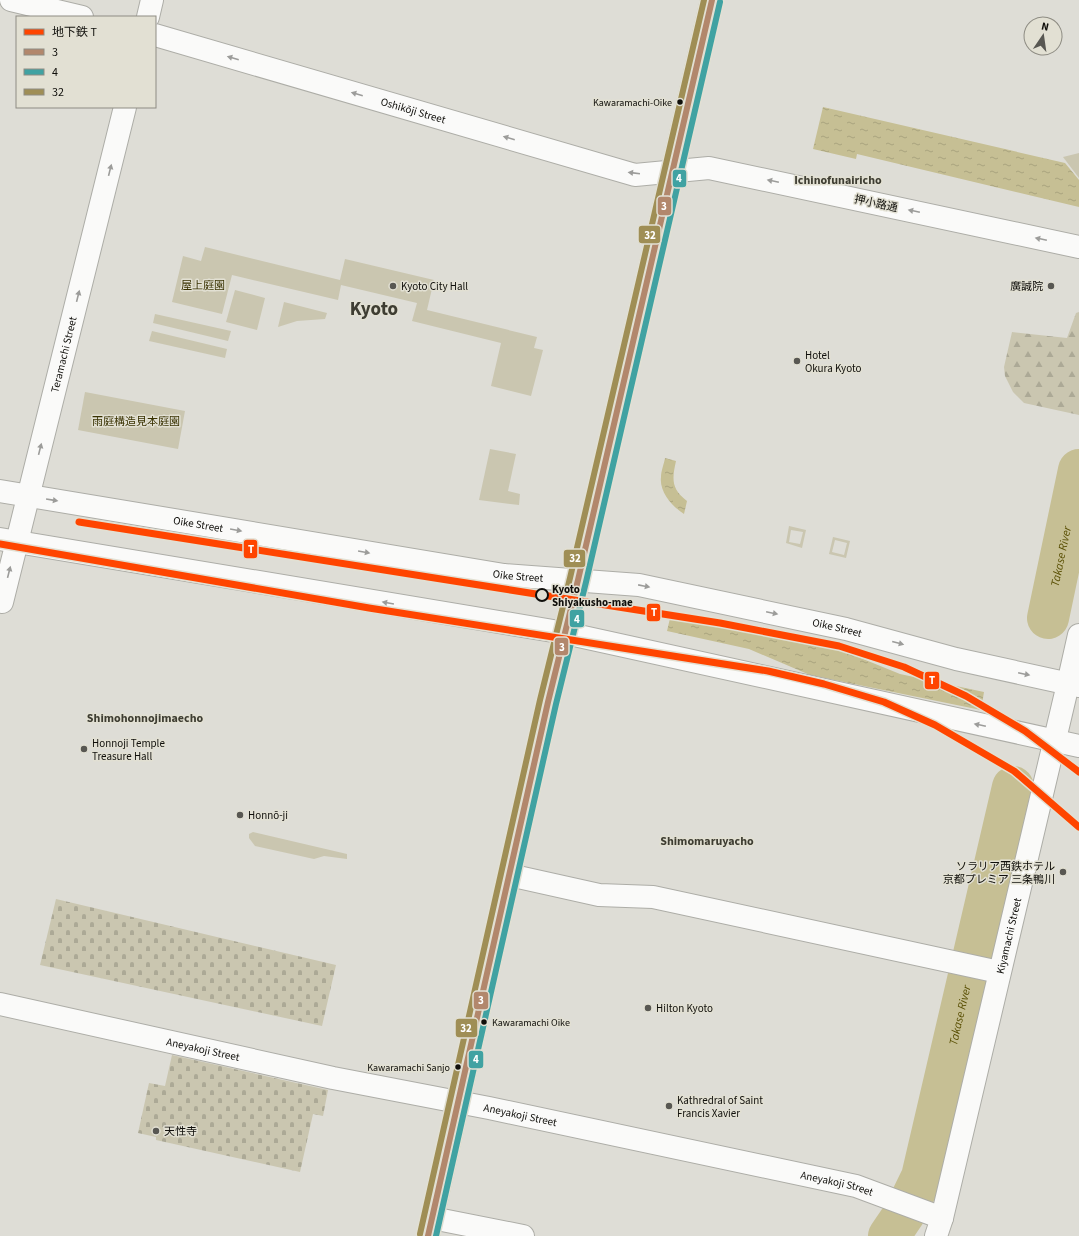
<svg xmlns="http://www.w3.org/2000/svg" width="1079" height="1236" viewBox="0 0 1079 1236" font-family="'Source Sans 3','Noto Sans JP',sans-serif">
	<style>
		.green { fill: #cac6b0; fill-rule: evenodd }
		.forest { fill: url(#forest-firs) }
		.cemetery { fill: url(#cemetery-stones) }
		.water { fill: url(#water-ripples) }
		.lines { fill: none; stroke-linecap: round; stroke-linejoin: round }
		.river { stroke: #c6bf94; stroke-width: 42 }
		.street-casing { stroke: #adada7; stroke-width: 24 }
		.secondary-casing { stroke: #adada7; stroke-width: 24 }
		.primary-casing { stroke: #adada7; stroke-width: 24 }
		.street { stroke: #fafaf9; stroke-width: 22 }
		.secondary { stroke: #fafaf9; stroke-width: 22 }
		.primary { stroke: #fafaf9; stroke-width: 22 }
		.bus-1-casing { stroke: #e2e0d3; stroke-width: 9 }
		.bus-2-casing { stroke: #e2e0d3; stroke-width: 9 }
		.bus-3-casing { stroke: #e2e0d3; stroke-width: 9 }
		.bus-1 { stroke: #b2876c; stroke-width: 6 }
		.bus-2 { stroke: #40a2a2; stroke-width: 6 }
		.bus-3 { stroke: #9f8e55; stroke-width: 6 }
		.metro-1-casing { stroke: #e2e0d3; stroke-width: 10 }
		.metro-1 { stroke: #ff4500; stroke-width: 7 }
		.oneway { fill: #9c9c9a }
		.bus-dot { fill: #100f0b; stroke: #e2e0d3; stroke-width: 1.5 }
		.poi-dot { fill: #585752; stroke: #e2e0d3; stroke-width: 1.5 }
		.stop-dot { fill: #e2e0d3; stroke: #100f0b; stroke-width: 2 }
		.labels { text-anchor: middle; stroke-width: 3; stroke-linejoin: round; paint-order: stroke }
		.bus-label { font-size: 10px; fill: #100f0b; stroke: #e2e0d3; text-anchor: end }
		.street-label { font-size: 11px; fill: #100f0b; stroke: #e2e0d3 }
		.park-label { font-size: 11px; fill: #383100; stroke: #e2e0d3 }
		.poi-label { font-size: 11px; fill: #100f0b; stroke: #e2e0d3; text-anchor: start }
		.stop-label { font-size: 11px; font-weight: bold; fill: #100f0b; stroke: #e2e0d3; text-anchor: start }
		.neighbourhood-label { font-size: 12px; font-weight: bold; fill: #3e3d32; stroke: #e2e0d3 }
		.water-label { font-size: 12px; font-style: italic; fill: #594f03; stroke: #e2e0d3 }
		.town-label { font-size: 19px; font-weight: bold; fill: #3e3d32; stroke: #e2e0d3 }
		.line-badge { stroke: #e2e0d3; stroke-width: 1.5 }
		.badge-label { font-size: 11px; text-anchor: middle; font-weight: bold; fill: #fff }
	</style>
	<defs>
		<pattern id="forest-firs" width="22" height="20" patternUnits="userSpaceOnUse"><rect width="22" height="20" fill="#cac6b0"/><path d="M5 1l3.5 6h-7zM16 11l3.5 6h-7z" fill="#aca996"/></pattern>
		<pattern id="cemetery-stones" width="16" height="16" patternUnits="userSpaceOnUse"><rect width="16" height="16" fill="#cac6b0"/><path d="M2 7V4a2 2 0 0 1 4 0v3zM10 15v-3a2 2 0 0 1 4 0v3z" fill="#aca996"/></pattern>
		<pattern id="water-ripples" width="26" height="14" patternUnits="userSpaceOnUse"><rect width="26" height="14" fill="#c6bf94"/><path d="M2 4q2-2 4 0t4 0M15 11q2-2 4 0t4 0" fill="none" stroke="#a9a37e"/></pattern>
	</defs>
	<rect width="100%" height="100%" fill="#deddd6"/>
	<g class="green">
		<polygon points="1079,153 1079,178 1063,157"/>
		<polygon points="205,247 340,280 345,259 434,280 427,310 537,337 534,348 543,350 531,396 491,386 501,343 412,321 417,303 341,285 338,300 232,275 222,314 172,302 183,256 201,261"/>
		<polygon points="235,290 265,298 257,330 226,322"/>
		<polygon points="284,302 327,313 325,319 297,321 278,327"/>
		<polygon points="155,314 231,331 228,341 153,323"/>
		<polygon points="152,331 227,349 225,358 149,341"/>
		<polygon points="85,392 185,411 178,449 78,430"/>
		<polygon points="490,449 516,454 508,491 520,494 519,505 479,500"/>
		<path d="M789,526L806,530L802,548L786,543ZM791,530L803,532L800,544L789,542Z"/>
		<path d="M833,537L850,541L846,558L829,554ZM835,540L847,543L844,555L832,552Z"/>
		<polygon points="253,832 347,854 347,859 324,856 314,859 255,846 249,838 249,834"/>
	</g>
	<polygon class="forest" points="1079,312 1079,415 1024,403 1013,392 1005,376 1004,367 1012,332 1067,338 1076,313"/>
	<g class="cemetery">
		<polygon points="56,899 336,965 322,1026 40,965"/>
		<polygon points="172,1055 328,1090 323,1116 313,1114 300,1172 156,1140 156,1137 138,1133 149,1083 165,1086"/>
	</g>
	<g class="water">
		<polygon points="823,107 1065,163 1079,180 1079,207 857,154 856,159 813,149"/>
		<path d="M665,458L676,461C672,479 671,489 687,501L684,514C673,507 659,492 661,477C661,471 664,464 665,458Z"/>
		<polygon points="671,614 841,650 900,674 984,692 981,710 810,675 749,649 667,631"/>
	</g>
	<g class="lines">
		<g class="river">
			<path id="s1" d="M1048,618L1079,470"/>
			<path id="s2" d="M889,1236L904,1214L922,1177L1013,787"/>
		</g>
		<g class="street-casing">
			<g id="street">
				<polyline points="11,0 82,17"/>
				<polyline points="148,17 152,0"/>
				<path id="s3" d="M155,35L635,175L709,168L1079,247"/>
				<path id="s4" d="M2,602L125,107"/>
				<polyline points="1068,684 1079,635"/>
				<polyline points="509,875 599,895 653,897 999,972"/>
				<path id="s5" d="M0,1004L333,1078L489,1108L856,1186L942,1218"/>
				<polyline points="432,1218 523,1236"/>
			</g>
		</g>
		<g class="secondary-casing">
			<g id="secondary">
				<path id="s6" d="M936,1236L942,1218L1068,684"/>
			</g>
		</g>
		<g class="primary-casing">
			<g id="primary">
				<path id="s7" d="M0,491L504,575L639,585L846,629L956,659L1079,686"/>
				<polyline points="0,539 565,633 1079,746"/>
				<polyline points="428,1236 548,702 578,580 712,0"/>
			</g>
		</g>
		<use href="#street" class="street"/>
		<use href="#secondary" class="secondary"/>
		<use href="#primary" class="primary"/>
		<g class="bus-1-casing">
			<polyline id="bus-1" points="428,1236 548,702 578,580 712,0"/>
		</g>
		<g class="bus-2-casing">
			<polyline id="bus-2" points="436,1236 556,704 586,582 720,2"/>
		</g>
		<g class="bus-3-casing">
			<polyline id="bus-3" points="420,1234 540,700 570,578 704,0"/>
		</g>
		<use href="#bus-1" class="bus-1"/>
		<use href="#bus-2" class="bus-2"/>
		<use href="#bus-3" class="bus-3"/>
		<g class="metro-1-casing">
			<g id="metro-1">
				<polyline points="79,522 720,623 839,646 904,667 966,696 1025,731 1079,772"/>
				<polyline points="0,544 369,608 768,671 824,684 884,702 935,725 1014,771 1079,827"/>
			</g>
		</g>
		<use href="#metro-1" class="metro-1"/>
	</g>
	<defs><path id="oneway-solid" d="M-6-.8H1V-3.2L6.5 0L1 3.2V.8H-6Z"/></defs>
	<g class="oneway">
		<use href="#oneway-solid" transform="translate(233 58) rotate(-164)"/>
		<use href="#oneway-solid" transform="translate(357 94) rotate(-164)"/>
		<use href="#oneway-solid" transform="translate(509 138) rotate(-164)"/>
		<use href="#oneway-solid" transform="translate(110 170) rotate(-76)"/>
		<use href="#oneway-solid" transform="translate(634 173) rotate(-173)"/>
		<use href="#oneway-solid" transform="translate(773 181) rotate(-168)"/>
		<use href="#oneway-solid" transform="translate(914 211) rotate(-168)"/>
		<use href="#oneway-solid" transform="translate(1041 239) rotate(-168)"/>
		<use href="#oneway-solid" transform="translate(78 296) rotate(-76)"/>
		<use href="#oneway-solid" transform="translate(40 449) rotate(-76)"/>
		<use href="#oneway-solid" transform="translate(52 500) rotate(9)"/>
		<use href="#oneway-solid" transform="translate(236 530) rotate(10)"/>
		<use href="#oneway-solid" transform="translate(364 552) rotate(10)"/>
		<use href="#oneway-solid" transform="translate(9 572) rotate(-76)"/>
		<use href="#oneway-solid" transform="translate(644 586) rotate(11)"/>
		<use href="#oneway-solid" transform="translate(388 603) rotate(-170)"/>
		<use href="#oneway-solid" transform="translate(772 613) rotate(12)"/>
		<use href="#oneway-solid" transform="translate(898 643) rotate(15)"/>
		<use href="#oneway-solid" transform="translate(1024 674) rotate(12)"/>
		<use href="#oneway-solid" transform="translate(980 725) rotate(-168)"/>
	</g>
	<g class="bus-dot">
		<circle cx="680" cy="102" r="3.5"/>
		<circle cx="484" cy="1022" r="3.5"/>
		<circle cx="458" cy="1067" r="3.5"/>
	</g>
	<g class="poi-dot">
		<circle cx="393" cy="286" r="4"/>
		<circle cx="1051" cy="286" r="4"/>
		<circle cx="797" cy="361" r="4"/>
		<circle cx="84" cy="749" r="4"/>
		<circle cx="240" cy="815" r="4"/>
		<circle cx="1063" cy="872" r="4"/>
		<circle cx="648" cy="1008" r="4"/>
		<circle cx="669" cy="1106" r="4"/>
		<circle cx="156" cy="1131" r="4"/>
	</g>
	<circle class="stop-dot" cx="542" cy="595" r="6"/>
	<g class="labels">
		<g class="bus-label">
			<text x="672" y="106">Kawaramachi-Oike</text>
			<text x="492" y="1026" text-anchor="start">Kawaramachi Oike</text>
			<text x="450" y="1071">Kawaramachi Sanjo</text>
		</g>
		<g class="street-label">
			<text dy="4" stroke="none"><textPath href="#s3" startOffset="269">Oshikōji Street</textPath></text>
			<text transform="translate(876 203) rotate(12)" y="4">押小路通</text>
			<text dy="4" stroke="none"><textPath href="#s4" startOffset="255">Teramachi Street</textPath></text>
			<text dy="4" stroke="none"><textPath href="#s7" startOffset="201">Oike Street</textPath></text>
			<text dy="4" stroke="none"><textPath href="#s7" startOffset="525">Oike Street</textPath></text>
			<text dy="4" stroke="none"><textPath href="#s7" startOffset="849">Oike Street</textPath></text>
			<text dy="4" stroke="none"><textPath href="#s6" startOffset="309">Kiyamachi Street</textPath></text>
			<text dy="4" stroke="none"><textPath href="#s5" startOffset="208">Aneyakoji Street</textPath></text>
			<text dy="4" stroke="none"><textPath href="#s5" startOffset="532">Aneyakoji Street</textPath></text>
			<text dy="4" stroke="none"><textPath href="#s5" startOffset="856">Aneyakoji Street</textPath></text>
		</g>
		<g class="park-label">
			<text x="203" y="289">屋上庭園</text>
			<text x="136" y="425">雨庭構造見本庭園</text>
		</g>
		<g class="poi-label">
			<text x="401" y="290">Kyoto City Hall</text>
			<text x="1043" y="290" text-anchor="end">廣誠院</text>
			<text x="805" y="359">Hotel<tspan x="805" dy="13">Okura Kyoto</tspan></text>
			<text x="92" y="747">Honnoji Temple<tspan x="92" dy="13">Treasure Hall</tspan></text>
			<text x="248" y="819">Honnō-ji</text>
			<text x="1055" y="870" text-anchor="end">ソラリア西鉄ホテル<tspan x="1055" dy="13">京都プレミア 三条鴨川</tspan></text>
			<text x="656" y="1012">Hilton Kyoto</text>
			<text x="677" y="1104">Kathredral of Saint<tspan x="677" dy="13">Francis Xavier</tspan></text>
			<text x="164" y="1135">天性寺</text>
		</g>
		<g class="stop-label">
			<text x="552" y="593">Kyoto<tspan x="552" dy="13">Shiyakusho-mae</tspan></text>
		</g>
		<g class="neighbourhood-label">
			<text x="838" y="184">Ichinofunairicho</text>
			<text x="145" y="722">Shimohonnojimaecho</text>
			<text x="707" y="845">Shimomaruyacho</text>
		</g>
		<g class="water-label">
			<text dy="4" stroke="none"><textPath href="#s1" startOffset="63">Takase River</textPath></text>
			<text dy="4" stroke="none"><textPath href="#s2" startOffset="234">Takase River</textPath></text>
		</g>
		<g class="town-label">
			<text x="374" y="315">Kyoto</text>
		</g>
	</g>
	<g class="line-badge">
		<rect x="672" y="169" width="15" height="19" rx="4" fill="#40a2a2"/>
		<rect x="657" y="196" width="15" height="20" rx="4" fill="#b2876c"/>
		<rect x="638" y="225" width="23" height="19" rx="4" fill="#9f8e55"/>
		<rect x="243" y="539" width="15" height="20" rx="4" fill="#ff4500"/>
		<rect x="563" y="549" width="23" height="19" rx="4" fill="#9f8e55"/>
		<rect x="646" y="603" width="15" height="19" rx="4" fill="#ff4500"/>
		<rect x="569" y="609" width="16" height="19" rx="4" fill="#40a2a2"/>
		<rect x="554" y="637" width="15" height="19" rx="4" fill="#b2876c"/>
		<rect x="924" y="671" width="16" height="19" rx="4" fill="#ff4500"/>
		<rect x="473" y="991" width="16" height="19" rx="4" fill="#b2876c"/>
		<rect x="455" y="1018" width="23" height="20" rx="4" fill="#9f8e55"/>
		<rect x="468" y="1050" width="16" height="19" rx="4" fill="#40a2a2"/>
	</g>
	<g class="badge-label">
		<text x="679" y="182">4</text>
		<text x="664" y="210">3</text>
		<text x="650" y="239">32</text>
		<text x="251" y="553">T</text>
		<text x="575" y="562">32</text>
		<text x="654" y="616">T</text>
		<text x="577" y="623">4</text>
		<text x="562" y="651">3</text>
		<text x="932" y="684">T</text>
		<text x="481" y="1004">3</text>
		<text x="466" y="1032">32</text>
		<text x="476" y="1063">4</text>
	</g>
	<rect x="16" y="16" width="140" height="92" fill="#e2e0d3" stroke="#8e8c83"/>
	<rect x="24" y="29" width="20" height="6" fill="#ff4500" stroke="#8e8c83"/>
	<text x="52" y="36" font-size="12" fill="#100f0b">地下鉄 T</text>
	<rect x="24" y="49" width="20" height="6" fill="#b2876c" stroke="#8e8c83"/>
	<text x="52" y="56" font-size="12" fill="#100f0b">3</text>
	<rect x="24" y="69" width="20" height="6" fill="#40a2a2" stroke="#8e8c83"/>
	<text x="52" y="76" font-size="12" fill="#100f0b">4</text>
	<rect x="24" y="89" width="20" height="6" fill="#9f8e55" stroke="#8e8c83"/>
	<text x="52" y="96" font-size="12" fill="#100f0b">32</text>
	<g transform="translate(1043 36) rotate(13)"><circle r="19" fill="#e2e0d3" stroke="#8e8c83"/>
	<path d="M0-3L7 15L0 10L-7 15Z" fill="#585752"/>
	<text y="-6" font-size="11" font-weight="bold" text-anchor="middle" fill="#100f0b">N</text>
	</g>
</svg>
